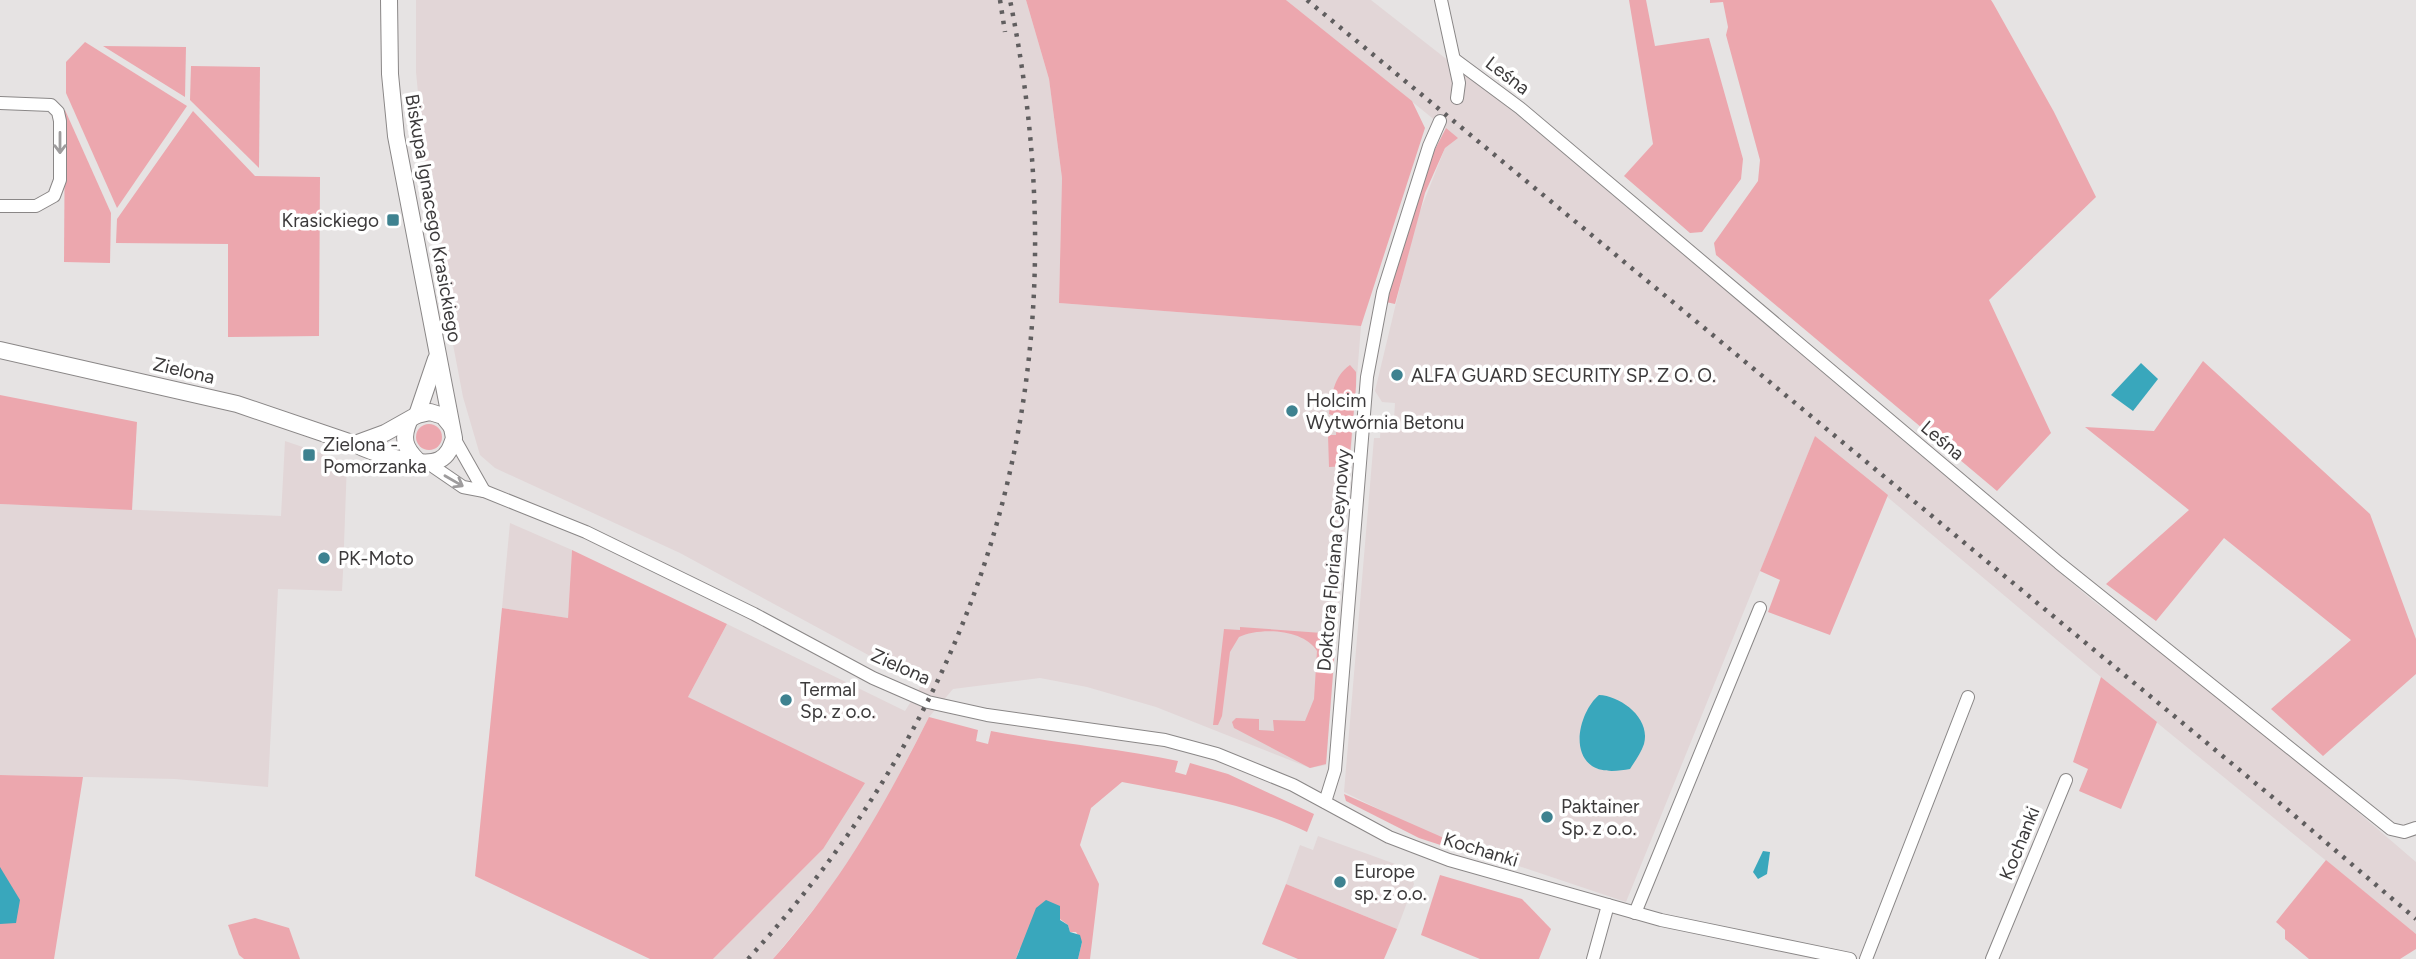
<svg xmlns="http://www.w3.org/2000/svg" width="2416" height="959" viewBox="0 0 2416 959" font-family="Figtree,sans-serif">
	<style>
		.built { fill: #e2d6d7 }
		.green { fill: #eca7ae }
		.water { fill: #39a7bc }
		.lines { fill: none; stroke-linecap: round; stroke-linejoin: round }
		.minor-casing { stroke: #8a8787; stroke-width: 14 }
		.tertiary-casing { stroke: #8a8787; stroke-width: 18 }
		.minor { stroke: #fff; stroke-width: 12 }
		.tertiary { stroke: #fff; stroke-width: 16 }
		.rail { stroke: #605e5f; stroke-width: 4.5; stroke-dasharray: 3.5 7; stroke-linecap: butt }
		.oneway { stroke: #9e9c9d }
		.poi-dot { fill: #3e8290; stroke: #fff; stroke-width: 2.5 }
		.labels { text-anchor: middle; stroke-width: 7; stroke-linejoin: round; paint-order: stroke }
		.street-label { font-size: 19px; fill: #3c3a3b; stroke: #fff }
		.poi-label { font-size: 19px; fill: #3c3a3b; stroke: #fff; text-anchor: start }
	</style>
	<rect width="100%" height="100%" fill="#e6e3e3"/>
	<g class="built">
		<polygon points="416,0 1026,0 1049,79 1062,178 1059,303 1361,326 1326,765 1310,768 1156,707 1087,687 1040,678 953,689 929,717 874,823 843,873 773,959 713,959 823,849 688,697 727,624 905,711 922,684 680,553 495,468 480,455 463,397 436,255 442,244 425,165 416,72"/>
		<polygon points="1286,0 1371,0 1514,112 2092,600 2254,723 2416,862 2416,934 2101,677 1815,436 1626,902 1444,841 1344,792 1374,438 1380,438 1381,420 1394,419 1395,403 1382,402 1375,391 1415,224 1445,148 1457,138"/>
		<polygon points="285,441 347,462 343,572 342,591 278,589 268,787 175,779 0,775 0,504 281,516"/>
		<polygon points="510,523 572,550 568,618 502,608"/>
		<polygon points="1318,836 1409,869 1414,884 1397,929 1286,884 1300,845 1313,850"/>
	</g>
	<g class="green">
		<polygon points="1026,0 1286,0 1412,101 1425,128 1361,326 1059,303 1062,178 1049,79"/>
		<polygon points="1629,0 1646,0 1655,46 1709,38 1743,159 1741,179 1702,232 1690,233 1624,176 1653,144"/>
		<polygon points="1710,0 1991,0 1993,3 2054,112 2096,197 1989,300 2051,433 1997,491 1716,255 1714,243 1758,181 1760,160 1726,35 1728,27 1723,2 1710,3"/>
		<polygon points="85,42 187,106 117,208 66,93 66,62"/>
		<polygon points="103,46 186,47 185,97"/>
		<polygon points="191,66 260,67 259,168 190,100"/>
		<polygon points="65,110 111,213 110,263 64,262"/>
		<polygon points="193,111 255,176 320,177 319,336 228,337 228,244 116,243 117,219"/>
		<polygon points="1446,128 1458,138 1445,148 1425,193 1395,304 1386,302 1429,161"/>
		<polygon points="2203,361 2370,514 2416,639 2416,674 2323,756 2271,709 2351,640 2224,538 2156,621 2106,584 2189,510 2085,427 2154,431"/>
		<path d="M1350,365L1356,372V386L1349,466L1329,467L1328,435H1336L1337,417L1329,414C1332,395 1333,377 1350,365Z"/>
		<polygon points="0,395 137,422 132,510 0,504"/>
		<circle cx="429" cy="437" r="13"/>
		<polygon points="1815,436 1888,495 1830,635 1768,612 1780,580 1760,571"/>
		<polygon points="572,550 727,624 688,697 865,783 823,849 713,959 650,959 475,876 502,608 568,618"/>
		<path d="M1240,627L1336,634L1326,764L1310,768L1234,728L1232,722L1236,718L1259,719V730L1274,731L1273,720L1305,721L1314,699L1317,651C1304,629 1260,627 1239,637L1230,652L1222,716L1218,725H1213L1224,629L1240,630Z"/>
		<polygon points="2101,677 2157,722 2121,809 2079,791 2088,769 2073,762"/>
		<path d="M929,717L978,730L976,741L988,744L991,731C1053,743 1116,748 1178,761L1175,772L1186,775L1190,763L1228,774L1314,814L1307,832C1250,804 1184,794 1122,782L1091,808L1080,845L1099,884L1090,959H1078L1082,942L1076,932H1070L1068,925L1060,919V912L1019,950L1016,959H773C842,881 882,810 929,717Z"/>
		<polygon points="0,775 83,777 54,959 0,959"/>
		<polygon points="1344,794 1469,849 1465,853 1419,838 1346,801"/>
		<polygon points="2326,860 2416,934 2416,949 2400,959 2309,959 2285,939 2285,930 2276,922"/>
		<polygon points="1440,875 1522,899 1551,929 1539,959 1480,959 1421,935"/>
		<polygon points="1286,884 1397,929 1384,959 1298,959 1262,944"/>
		<polygon points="255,918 289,928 300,959 244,959 239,955 228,925"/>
	</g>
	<g class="water">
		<polygon points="2141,363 2158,379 2133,411 2111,395"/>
		<path d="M1599,695C1621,696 1651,718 1644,744C1641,753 1635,761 1630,769C1618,771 1603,773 1592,766C1569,750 1582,709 1599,695Z"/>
		<polygon points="1763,851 1770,852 1767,874 1758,879 1753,872"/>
		<polygon points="0,867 20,900 16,923 0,924"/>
		<polygon points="1046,900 1060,906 1060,920 1068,925 1070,932 1080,935 1082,942 1078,959 1016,959 1036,908"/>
	</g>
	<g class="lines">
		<g class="minor-casing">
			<g id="minor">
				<polyline points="1441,0 1459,83 1457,98"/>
				<polyline points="1454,59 1520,108 2059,563 2391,829 2404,832 2416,828"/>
				<polyline points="0,103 51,105 58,112 60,121 60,180 54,196 36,206 0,206"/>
				<polyline points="454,438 484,491"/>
				<polyline points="428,463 463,487 484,491 586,532 754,614 873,678 928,702 987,715 1165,740 1217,754 1293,785 1389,837 1449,860 1661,920 1850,959"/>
				<polyline points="1325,802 1335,770 1367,377 1383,292 1429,146 1440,121"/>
				<polyline points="1635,913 1760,608"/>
				<polyline points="1593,959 1608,905"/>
				<polyline points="1866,959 1968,697"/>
				<polyline points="1992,959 2066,780"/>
			</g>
		</g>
		<g class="tertiary-casing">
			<g id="tertiary">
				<path d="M0,350L237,404L355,444C371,453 422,468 439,460C448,456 451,447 454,438L396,136L390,74L389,0"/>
				<polyline points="417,415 436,359"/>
				<path d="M409,421C402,438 404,447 417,460"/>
				<polyline points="355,444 385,433 417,415 430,412 443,416 451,426"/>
			</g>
		</g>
		<use href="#minor" class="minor"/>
		<use href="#tertiary" class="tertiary"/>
		<g class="rail">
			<polyline points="1000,0 1005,32"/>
			<polyline points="1307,0 2288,810 2416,919"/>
			<path d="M748,959C997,687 1083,361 1010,0"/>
		</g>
	</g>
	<defs><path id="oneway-shaft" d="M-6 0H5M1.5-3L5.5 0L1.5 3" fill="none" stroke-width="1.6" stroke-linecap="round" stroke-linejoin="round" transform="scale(1.75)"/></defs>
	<g class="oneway">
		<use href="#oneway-shaft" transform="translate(60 143) rotate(90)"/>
		<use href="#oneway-shaft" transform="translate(454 481) rotate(30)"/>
	</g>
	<g class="poi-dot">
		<rect x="386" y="213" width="14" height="14" rx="3.5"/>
		<circle cx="1397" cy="375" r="7"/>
		<circle cx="1292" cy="411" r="7"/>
		<rect x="302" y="448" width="14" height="14" rx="3.5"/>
		<circle cx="324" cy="558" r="7"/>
		<circle cx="786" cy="700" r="7"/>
		<circle cx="1547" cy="817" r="7"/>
		<circle cx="1340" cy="882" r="7"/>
	</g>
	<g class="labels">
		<g class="street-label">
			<text transform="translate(1508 75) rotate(37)" y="7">Leśna</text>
			<text transform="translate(434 218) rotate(80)" y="7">Biskupa Ignacego Krasickiego</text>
			<text transform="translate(184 370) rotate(13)" y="7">Zielona</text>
			<text transform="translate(1943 440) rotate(40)" y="7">Leśna</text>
			<text transform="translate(1333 560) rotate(-85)" y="7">Doktora Floriana Ceynowy</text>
			<text transform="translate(901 666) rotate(24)" y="7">Zielona</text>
			<text transform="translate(2019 843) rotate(-68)" y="7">Kochanki</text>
			<text transform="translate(1481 849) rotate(17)" y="7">Kochanki</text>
		</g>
		<g class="poi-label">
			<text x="379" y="227" text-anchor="end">Krasickiego</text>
			<text x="1411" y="382">ALFA GUARD SECURITY SP. Z O. O.</text>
			<text x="1306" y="407">Holcim<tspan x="1306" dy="22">Wytwórnia Betonu</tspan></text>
			<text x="323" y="451">Zielona -<tspan x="323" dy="22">Pomorzanka</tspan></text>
			<text x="338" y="565">PK-Moto</text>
			<text x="800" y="696">Termal<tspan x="800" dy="22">Sp. z o.o.</tspan></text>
			<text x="1561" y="813">Paktainer<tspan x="1561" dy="22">Sp. z o.o.</tspan></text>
			<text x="1354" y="878">Europe<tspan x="1354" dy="22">sp. z o.o.</tspan></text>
		</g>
	</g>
</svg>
